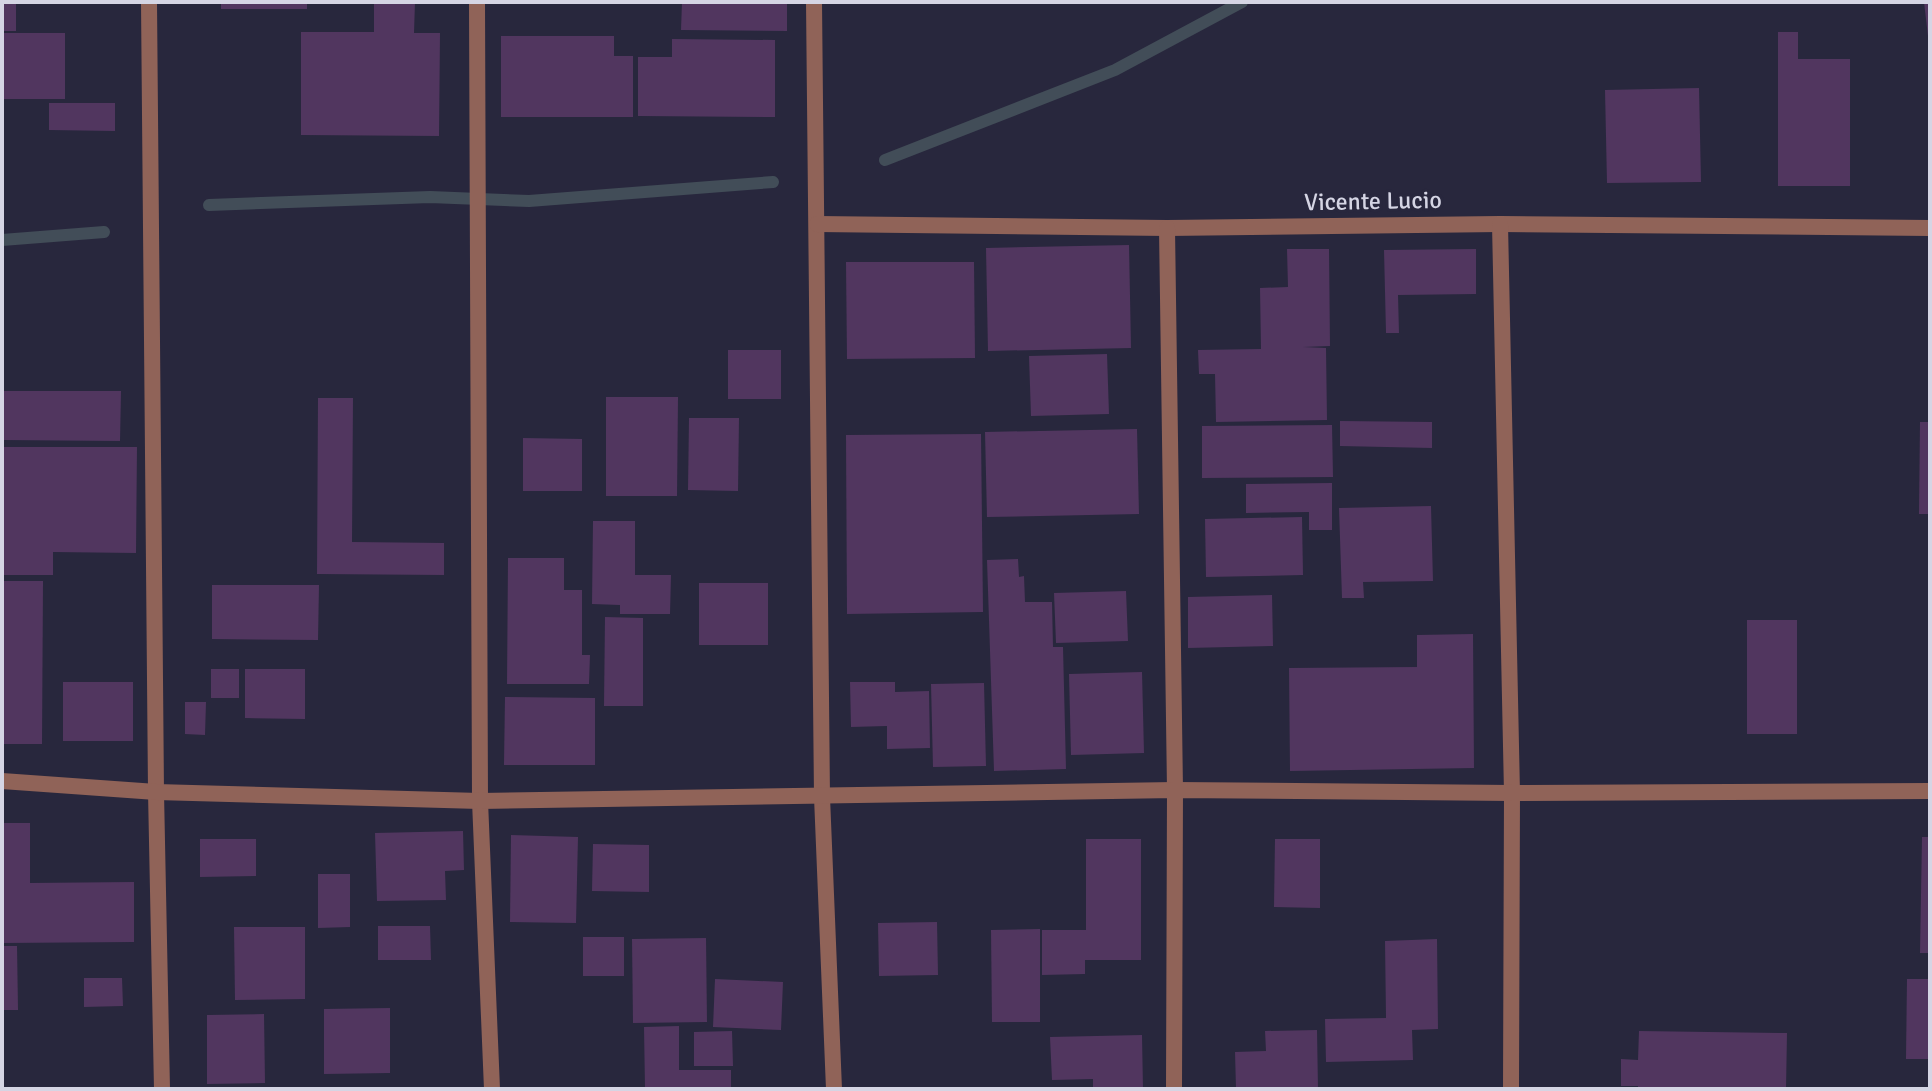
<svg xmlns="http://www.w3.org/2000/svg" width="1932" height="1091" viewBox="0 0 1932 1091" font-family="Signika,sans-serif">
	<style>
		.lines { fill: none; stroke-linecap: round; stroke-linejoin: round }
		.stream { stroke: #424d58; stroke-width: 12 }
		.building { fill: #51365f }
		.street { stroke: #906358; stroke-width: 16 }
		.labels { text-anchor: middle; stroke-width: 6; stroke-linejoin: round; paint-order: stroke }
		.street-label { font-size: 24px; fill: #d5d5e4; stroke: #28273d }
	</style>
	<rect width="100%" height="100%" fill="#28273d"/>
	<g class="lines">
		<g class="stream">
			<polyline points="885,160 1115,70 1242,2"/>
			<polyline points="209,205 430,197 529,201 773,182"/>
			<polyline points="2,240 104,232"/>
		</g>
	</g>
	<g class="building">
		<rect x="2" y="2" width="14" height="29"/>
		<rect x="221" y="2" width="86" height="7"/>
		<polygon points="374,2 415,2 414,33 440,33 439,136 301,135 301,32 374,32"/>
		<polygon points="682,2 787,2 787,31 681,30"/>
		<polygon points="1924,2 1930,2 1930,36 1928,36"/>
		<polygon points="1778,32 1798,32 1798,59 1850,59 1850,186 1778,186"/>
		<rect x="2" y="33" width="63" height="66"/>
		<polygon points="501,36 614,36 614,56 633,56 633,117 501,117"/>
		<polygon points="672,39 775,40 775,117 638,116 638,57 672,57"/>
		<polygon points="1699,88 1701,182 1607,183 1605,90"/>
		<polygon points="49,103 115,103 115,131 49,130"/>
		<polygon points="1129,245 1131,348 988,351 986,248"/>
		<polygon points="1287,249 1329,249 1330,346 1303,347 1326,348 1327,420 1216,422 1215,374 1199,374 1198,350 1261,349 1260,288 1288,287"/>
		<polygon points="1476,249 1476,294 1398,295 1399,333 1386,333 1384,250"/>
		<polygon points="846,262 974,262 975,358 847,359"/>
		<rect x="728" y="350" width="53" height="49"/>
		<polygon points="1107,354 1109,414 1031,416 1029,356"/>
		<polygon points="2,391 121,391 120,441 2,440"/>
		<polygon points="606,397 678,397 677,496 606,496"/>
		<polygon points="318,398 353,398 352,542 444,543 444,575 317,574"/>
		<polygon points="689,418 739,418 738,491 688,490"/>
		<polygon points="1340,421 1432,422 1432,448 1340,446"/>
		<polygon points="1920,422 1930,422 1930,514 1919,514"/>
		<polygon points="1332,425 1333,477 1202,478 1202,426"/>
		<polygon points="1137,429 1139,514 987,517 985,432"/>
		<polygon points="981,434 983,612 847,614 846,435"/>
		<polygon points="523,438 582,439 582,491 523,491"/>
		<polygon points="2,447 137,447 136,553 53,552 53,575 2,575"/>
		<polygon points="1332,483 1332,530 1309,530 1309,512 1246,513 1246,484"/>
		<polygon points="1431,506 1433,581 1363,582 1364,598 1342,598 1339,508"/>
		<polygon points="1302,517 1303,575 1206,577 1205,519"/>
		<polygon points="593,521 635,521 635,575 671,575 670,614 620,614 620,605 592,604"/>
		<polygon points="508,558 564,558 564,590 582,590 582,655 590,655 589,684 507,684"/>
		<polygon points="1018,559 1019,577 1024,576 1025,602 1052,602 1053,647 1063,647 1066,769 994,771 987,560"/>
		<polygon points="2,581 43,581 42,744 2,744"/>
		<rect x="699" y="583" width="69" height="62"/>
		<polygon points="212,585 319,585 318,640 212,639"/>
		<polygon points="1126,591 1128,641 1056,643 1054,593"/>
		<polygon points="1272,595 1273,646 1188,648 1188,597"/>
		<polygon points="605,617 643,618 643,706 604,706"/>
		<rect x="1747" y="620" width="50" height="114"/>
		<polygon points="1473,634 1474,768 1290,771 1289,668 1417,667 1417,635"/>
		<rect x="211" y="669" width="28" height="29"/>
		<polygon points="245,669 305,669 305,719 245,718"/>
		<polygon points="1142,672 1144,753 1071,755 1069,674"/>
		<rect x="63" y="682" width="70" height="59"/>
		<polygon points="850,682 895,682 895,692 929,691 930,748 887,749 887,726 851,727"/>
		<polygon points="984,683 986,766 933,767 931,684"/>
		<polygon points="505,697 595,698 595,765 504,765"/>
		<polygon points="185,702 206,702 205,735 185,734"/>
		<polygon points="2,823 30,823 30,883 134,882 134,942 2,943"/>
		<polygon points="463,831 464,870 445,871 446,900 377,901 375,833"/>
		<polygon points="511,835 578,837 576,923 510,922"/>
		<polygon points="1922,837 1930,837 1930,953 1920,953"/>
		<polygon points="200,839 256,839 256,876 200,877"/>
		<polygon points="1086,839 1141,839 1141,960 1085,960 1085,974 1042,975 1042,930 1086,930"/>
		<polygon points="1275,839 1320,839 1320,908 1274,907"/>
		<polygon points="593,844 649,845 649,892 592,891"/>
		<polygon points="318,874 350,874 350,927 318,928"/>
		<polygon points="937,922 938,975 879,976 878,923"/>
		<polygon points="378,926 430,926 431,960 378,960"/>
		<polygon points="234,927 305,927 305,999 235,1000"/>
		<polygon points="1040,929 1040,1022 992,1022 991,930"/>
		<rect x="583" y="937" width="41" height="39"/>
		<polygon points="706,938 707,1022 633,1023 632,939"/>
		<polygon points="1437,939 1438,1029 1412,1030 1413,1060 1326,1062 1325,1019 1386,1018 1385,941"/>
		<polygon points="2,946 17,946 18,1010 2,1010"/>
		<polygon points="84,978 122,978 123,1006 84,1007"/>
		<polygon points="715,979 783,982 781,1030 713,1027"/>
		<polygon points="1907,979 1930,979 1930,1059 1906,1059"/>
		<polygon points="390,1008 390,1073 324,1074 324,1009"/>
		<polygon points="264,1014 265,1083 207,1084 207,1015"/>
		<polygon points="679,1026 679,1070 731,1070 731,1089 645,1089 644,1027"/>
		<polygon points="1317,1030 1318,1089 1236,1089 1235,1052 1266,1051 1265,1031"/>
		<polygon points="732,1031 733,1066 694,1066 694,1032"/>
		<polygon points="1639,1031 1787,1033 1786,1089 1638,1089 1638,1086 1621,1086 1621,1059 1638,1060"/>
		<polygon points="1142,1035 1143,1089 1093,1089 1093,1079 1052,1080 1050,1037"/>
	</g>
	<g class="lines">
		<g class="street">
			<polyline points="149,2 156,792 162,1089"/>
			<polyline points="477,2 480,801 492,1089"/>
			<polyline points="814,2 822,797 834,1089"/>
			<polyline points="817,224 1167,228 1500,224 1930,228"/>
			<polyline points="1500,224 1512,793 1511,1089"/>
			<polyline points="1167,228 1175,790 1174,1089"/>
			<polyline points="2,781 156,792 480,801 1175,790 1512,793 1930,791"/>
		</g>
	</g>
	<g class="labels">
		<g class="street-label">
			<text transform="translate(1373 201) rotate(-1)" y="8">Vicente Lucio</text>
		</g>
	</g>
	<rect width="1932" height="1091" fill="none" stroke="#d5d5e4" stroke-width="8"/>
</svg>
